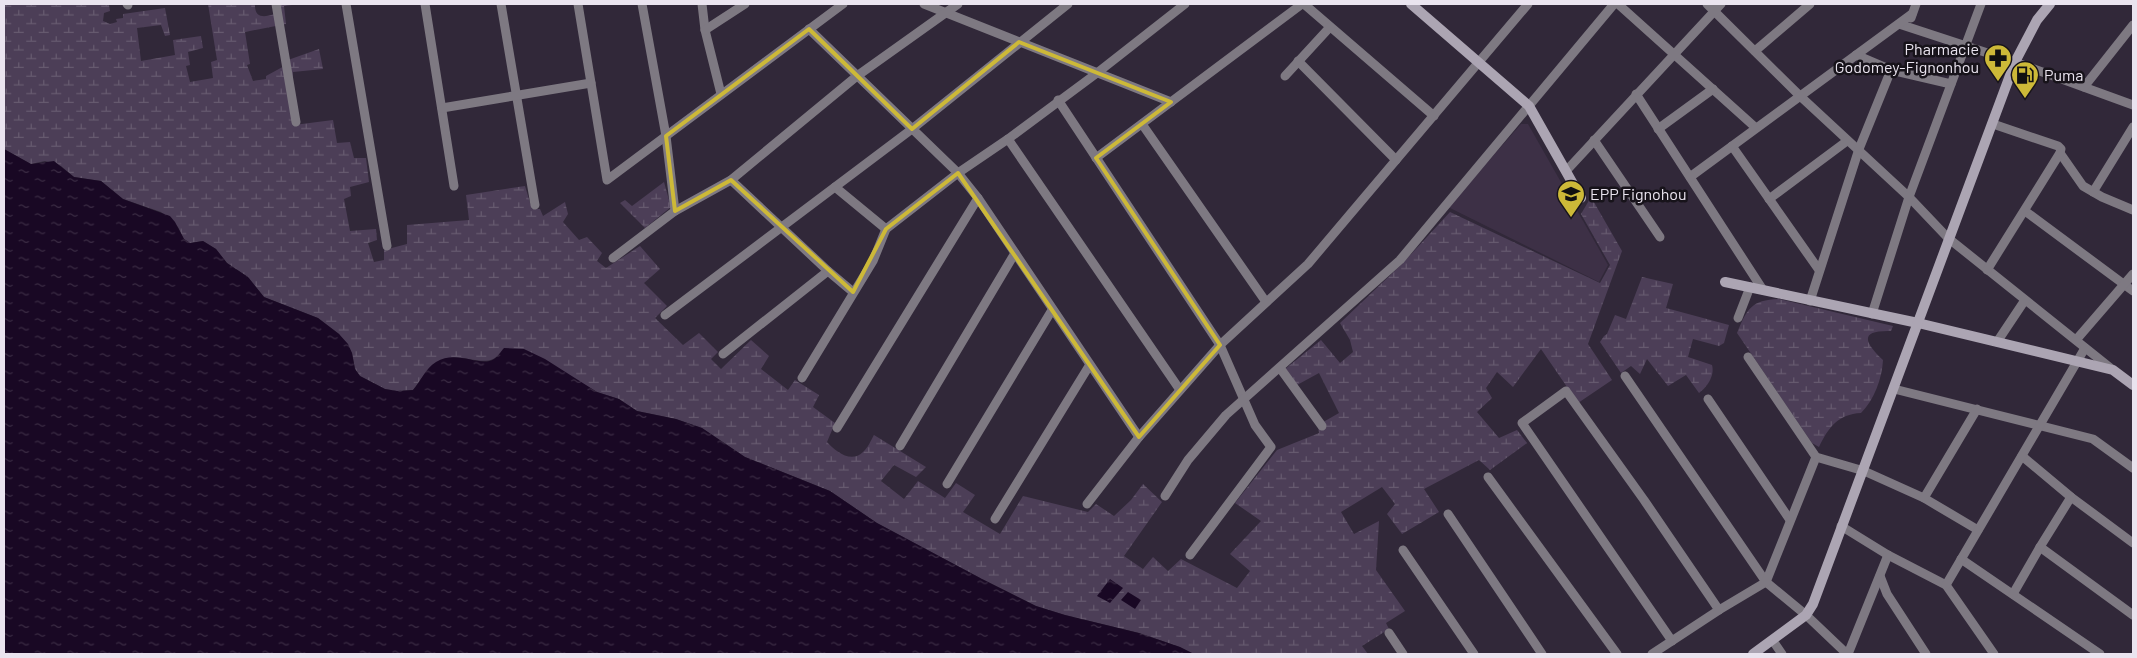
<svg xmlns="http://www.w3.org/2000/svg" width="2137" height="658" viewBox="0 0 2137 658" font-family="Barlow,sans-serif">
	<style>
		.built { fill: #3d3046 }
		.wetland { fill: url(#wetland-marsh) }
		.water { fill: url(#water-ripples) }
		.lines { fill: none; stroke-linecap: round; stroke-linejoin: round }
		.street { stroke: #7e7982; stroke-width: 9 }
		.secondary { stroke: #aca5b3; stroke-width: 10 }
		.marked { fill: none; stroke: #cdb938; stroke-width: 4; stroke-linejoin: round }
		.labels { text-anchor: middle; stroke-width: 5; stroke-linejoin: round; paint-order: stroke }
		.poi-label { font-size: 16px; fill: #eae4ef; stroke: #17131a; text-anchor: start }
	</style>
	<defs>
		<pattern id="wetland-marsh" width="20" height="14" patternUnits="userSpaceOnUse" patternTransform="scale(1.25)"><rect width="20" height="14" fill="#4c3e57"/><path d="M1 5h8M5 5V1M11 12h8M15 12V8" fill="none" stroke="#665a6f"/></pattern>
		<pattern id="water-ripples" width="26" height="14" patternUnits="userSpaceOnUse" patternTransform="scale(1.25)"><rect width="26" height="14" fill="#190824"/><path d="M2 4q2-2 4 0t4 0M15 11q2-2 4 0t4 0" fill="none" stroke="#3b2c44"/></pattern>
	</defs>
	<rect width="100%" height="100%" fill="#312839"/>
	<polygon class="built" points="1521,124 1528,124 1608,265 1599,282 1448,207"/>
	<g class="wetland">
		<path d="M4,4H112L109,5L110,11L104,13L103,21L110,24L117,22L116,19L123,18V14L165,8L170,35L165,36L161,25L137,28L141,61L175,55L173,40L201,36L203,48L188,52L190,65L186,66L190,82L213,78L211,62L217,60L208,4H255C254,22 270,16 280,12L279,4H300L284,6L286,24L245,32L250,64L247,65L253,81L266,79V76L288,64V60L319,49L323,69L293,72V120L294,125L333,120L337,143L350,142L354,158H366L369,182L350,187L351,196L344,199L350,231L376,229L377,240L368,243L374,262L384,260V250L407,244V225L469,220L466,195L525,186L532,209H540L543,216L565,202L568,214L563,222L579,240L587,237L602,253L597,261L606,268L640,246L660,269L644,283L667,306L655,318L683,345L699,333L718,352L711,359L721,369L751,340L769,356L761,369L788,390L795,380L819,395L813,407L835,423L827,442C835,451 851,464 863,452C868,448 871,440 874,435L926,467L916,477L894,465L881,481L904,499L918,481L945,498L956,483L975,495L963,512L1000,534L1023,496L1088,512L1096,504L1114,516L1131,500L1143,484L1162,502L1124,556L1143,569L1153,557L1168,571L1181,559L1237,588L1250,571L1230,554L1261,521L1235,503L1277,450L1319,433L1318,425L1339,413L1319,373L1297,385L1285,369L1321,340L1340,363L1353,352L1350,340L1340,323L1402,264L1450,212L1600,283L1610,265L1581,214L1591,197L1622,251L1588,344L1612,380L1578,403L1541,349L1513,387L1497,372L1486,388L1492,398L1477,412L1499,438L1517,430L1527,443L1490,470L1479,460L1424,489L1439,512L1402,534L1387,514L1395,504L1382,487L1341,512L1354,534L1379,521L1376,570L1405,611L1386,623L1389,629L1362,646L1368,654H1194L1180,647L1139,633L1065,615L1036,606L982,579L877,523L830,491L745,457L702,428L676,419L637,411L619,399L597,392L534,355L500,353C487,371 463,351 442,360C429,365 421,380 413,390L397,391L385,389L360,376L355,369L352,353L339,334L318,318L264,297L248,277L227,263L216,249L203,241L190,243L184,239L178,227L161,212L123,199L101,181L74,177L61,166L45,161L31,164L4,149Z"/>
		<polygon points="664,182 671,207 645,228 620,203 625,200 632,206"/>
		<path d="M1642,277L1673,284L1666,308L1729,325L1724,343L1719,346L1693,339L1688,357L1712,365C1715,376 1707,387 1699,393L1686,375L1668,386L1647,359L1640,374L1631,366L1621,373L1600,342L1604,336L1607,334L1615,315L1626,319Z"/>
		<path d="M1779,299L1893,326L1891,331C1858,330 1865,343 1883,360C1882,379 1874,400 1861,413C1838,414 1828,428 1819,447L1812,443L1737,333C1747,309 1751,300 1779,299Z"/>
	</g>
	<g class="water">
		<path d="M4,149L31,164L54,161L74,177L101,181L123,199L170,216L175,222L184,239L190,243L203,241L216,249L227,263L248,277L264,297L318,318L339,334L348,344L352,353L355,369L360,376L385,389L397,391L413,390C421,381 425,369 436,362C457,349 480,368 494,359C498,357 501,351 504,348L524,349L545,359L597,392L619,399L637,411L676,419L702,428L745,457L830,491L877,523L982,579L1036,606L1065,615L1139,633L1180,647L1194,654H4Z"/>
		<polygon points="1110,579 1123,588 1110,603 1097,596"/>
		<polygon points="1128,592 1141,600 1135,609 1121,600"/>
	</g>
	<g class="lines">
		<g class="street">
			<polyline points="127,4 128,5"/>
			<polyline points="276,4 296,122"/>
			<polyline points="346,4 387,246"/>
			<polyline points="425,4 454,186"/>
			<polyline points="501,4 535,205"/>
			<polyline points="578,4 607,180 843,4"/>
			<polyline points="642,4 666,136 675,211"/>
			<polyline points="702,4 705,30 721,94"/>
			<polyline points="924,4 1171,102"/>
			<polyline points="1304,4 1434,116"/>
			<polyline points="1618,4 1756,128"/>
			<polyline points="1707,4 1800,96 1909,197 1948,238 2113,370"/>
			<polyline points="1911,18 1916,4"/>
			<polyline points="1899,24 2015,62 2133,105"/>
			<polyline points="809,29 958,173 978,198 1139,437"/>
			<polyline points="705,30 745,4"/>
			<polyline points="1755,51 1810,4"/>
			<polyline points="1856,55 1891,70 1951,84"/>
			<polyline points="1298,61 1396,160"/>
			<polyline points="1285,76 1330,27"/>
			<polyline points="2084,87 2133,25"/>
			<polyline points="1636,94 1763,290"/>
			<polyline points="1058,100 1220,345 1255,425 1271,447 1190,555"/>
			<polyline points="442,108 591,83"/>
			<polyline points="1142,124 1266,302"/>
			<polyline points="1658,129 1713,89"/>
			<polyline points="1008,139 1180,390"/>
			<polyline points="1594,140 1660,237"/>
			<polyline points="1732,146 1819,270"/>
			<polyline points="2060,153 2083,186 2102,197 2133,210"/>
			<polyline points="1096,158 1302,4"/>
			<polyline points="1566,171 1721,4"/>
			<polyline points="1690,177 1912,14"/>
			<polyline points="731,180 828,271 853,292"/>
			<polyline points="835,187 886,229"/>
			<polyline points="2093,192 2133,127"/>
			<polyline points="1769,199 1847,141"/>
			<polyline points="2025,211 2133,291"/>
			<polyline points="613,258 675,211 731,180 857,76 958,4"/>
			<polyline points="1987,270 2060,153 2061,149 2058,146 1993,124"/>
			<polyline points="1810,301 1859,149 1891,70"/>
			<polyline points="1872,314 1909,197 1981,4"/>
			<polyline points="665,315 912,129 1068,4"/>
			<polyline points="1738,318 1750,287"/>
			<polyline points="2076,340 2133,274"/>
			<polyline points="1997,342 2025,300"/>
			<polyline points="723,354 828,271"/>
			<polyline points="1748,357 1816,457 1864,471 1924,498 1978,530"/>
			<polyline points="1280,368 1322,426"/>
			<polyline points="1625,376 1766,582 1806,615 1847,654"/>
			<polyline points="802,378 873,261 886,229 958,173 1008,139 1097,73 1185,4"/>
			<polyline points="1894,389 2093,439 2133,468"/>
			<polyline points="1708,399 1790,520"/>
			<polyline points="837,428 978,198"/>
			<polyline points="900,446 1015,253"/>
			<polyline points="2022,456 2071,497 2133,543"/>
			<polyline points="1488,477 1617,654"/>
			<polyline points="947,484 1052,310"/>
			<polyline points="1165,496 1188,460 1226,415 1400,260 1614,4"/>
			<polyline points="1924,498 1977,409"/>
			<polyline points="1087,504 1139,437 1220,345 1308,264 1528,4"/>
			<polyline points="1448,514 1542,654"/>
			<polyline points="995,519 1089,366"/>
			<polyline points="1841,526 1888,555 1946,585 1994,654"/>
			<polyline points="2040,547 2133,615"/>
			<polyline points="1403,550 1474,654"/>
			<polyline points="1961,559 2100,654"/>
			<polyline points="1880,576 1887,594 1926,654"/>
			<polyline points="1946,585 2085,348"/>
			<polyline points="2013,594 2040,547 2071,497"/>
			<polyline points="1389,633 1403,654"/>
			<polyline points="1672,641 1522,423 1566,391 1644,500 1719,610"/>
			<polyline points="1773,641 1782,654"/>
			<polyline points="1652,654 1719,610 1766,582 1816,457"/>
			<polyline points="1848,654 1888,555"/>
		</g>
		<g class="secondary">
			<polyline points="1411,4 1529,106 1581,198"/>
			<polyline points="1725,282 1918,323 2113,370 2133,385"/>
			<polyline points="1753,654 1806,615 1813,604 2015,62 2037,20 2050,4"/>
		</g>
	</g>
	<path class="marked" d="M809,29L912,129L1019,42L1171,102L1096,158L1220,345L1139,437L958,173L886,229L853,292L731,180L675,211L666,136Z"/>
	<defs>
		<g id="pharmacy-pin" transform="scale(1.4375)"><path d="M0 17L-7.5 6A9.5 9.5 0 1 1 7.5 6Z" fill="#cdb938" stroke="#17131a"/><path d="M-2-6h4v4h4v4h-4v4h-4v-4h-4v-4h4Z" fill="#111"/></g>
		<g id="fuel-pin" transform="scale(1.4375)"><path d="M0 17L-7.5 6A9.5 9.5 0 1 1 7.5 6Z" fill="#cdb938" stroke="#17131a"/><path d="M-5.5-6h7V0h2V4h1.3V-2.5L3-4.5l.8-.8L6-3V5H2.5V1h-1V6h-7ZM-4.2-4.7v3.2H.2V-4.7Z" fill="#111"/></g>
		<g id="school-pin" transform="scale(1.4375)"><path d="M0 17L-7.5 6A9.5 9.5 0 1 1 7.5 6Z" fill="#cdb938" stroke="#17131a"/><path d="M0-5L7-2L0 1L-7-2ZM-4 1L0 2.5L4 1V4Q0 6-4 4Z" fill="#111"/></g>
	</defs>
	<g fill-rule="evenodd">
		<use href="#pharmacy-pin" x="1998" y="58"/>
		<use href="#fuel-pin" x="2025" y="75"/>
		<use href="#school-pin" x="1571" y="194"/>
	</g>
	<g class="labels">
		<g class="poi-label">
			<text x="1979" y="55" text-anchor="end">Pharmacie<tspan x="1979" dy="18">Godomey-Fignonhou</tspan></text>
			<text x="2044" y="81">Puma</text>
			<text x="1590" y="200">EPP Fignohou</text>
		</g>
	</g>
	<rect width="2137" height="658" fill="none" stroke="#eae4ef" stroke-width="10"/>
</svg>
